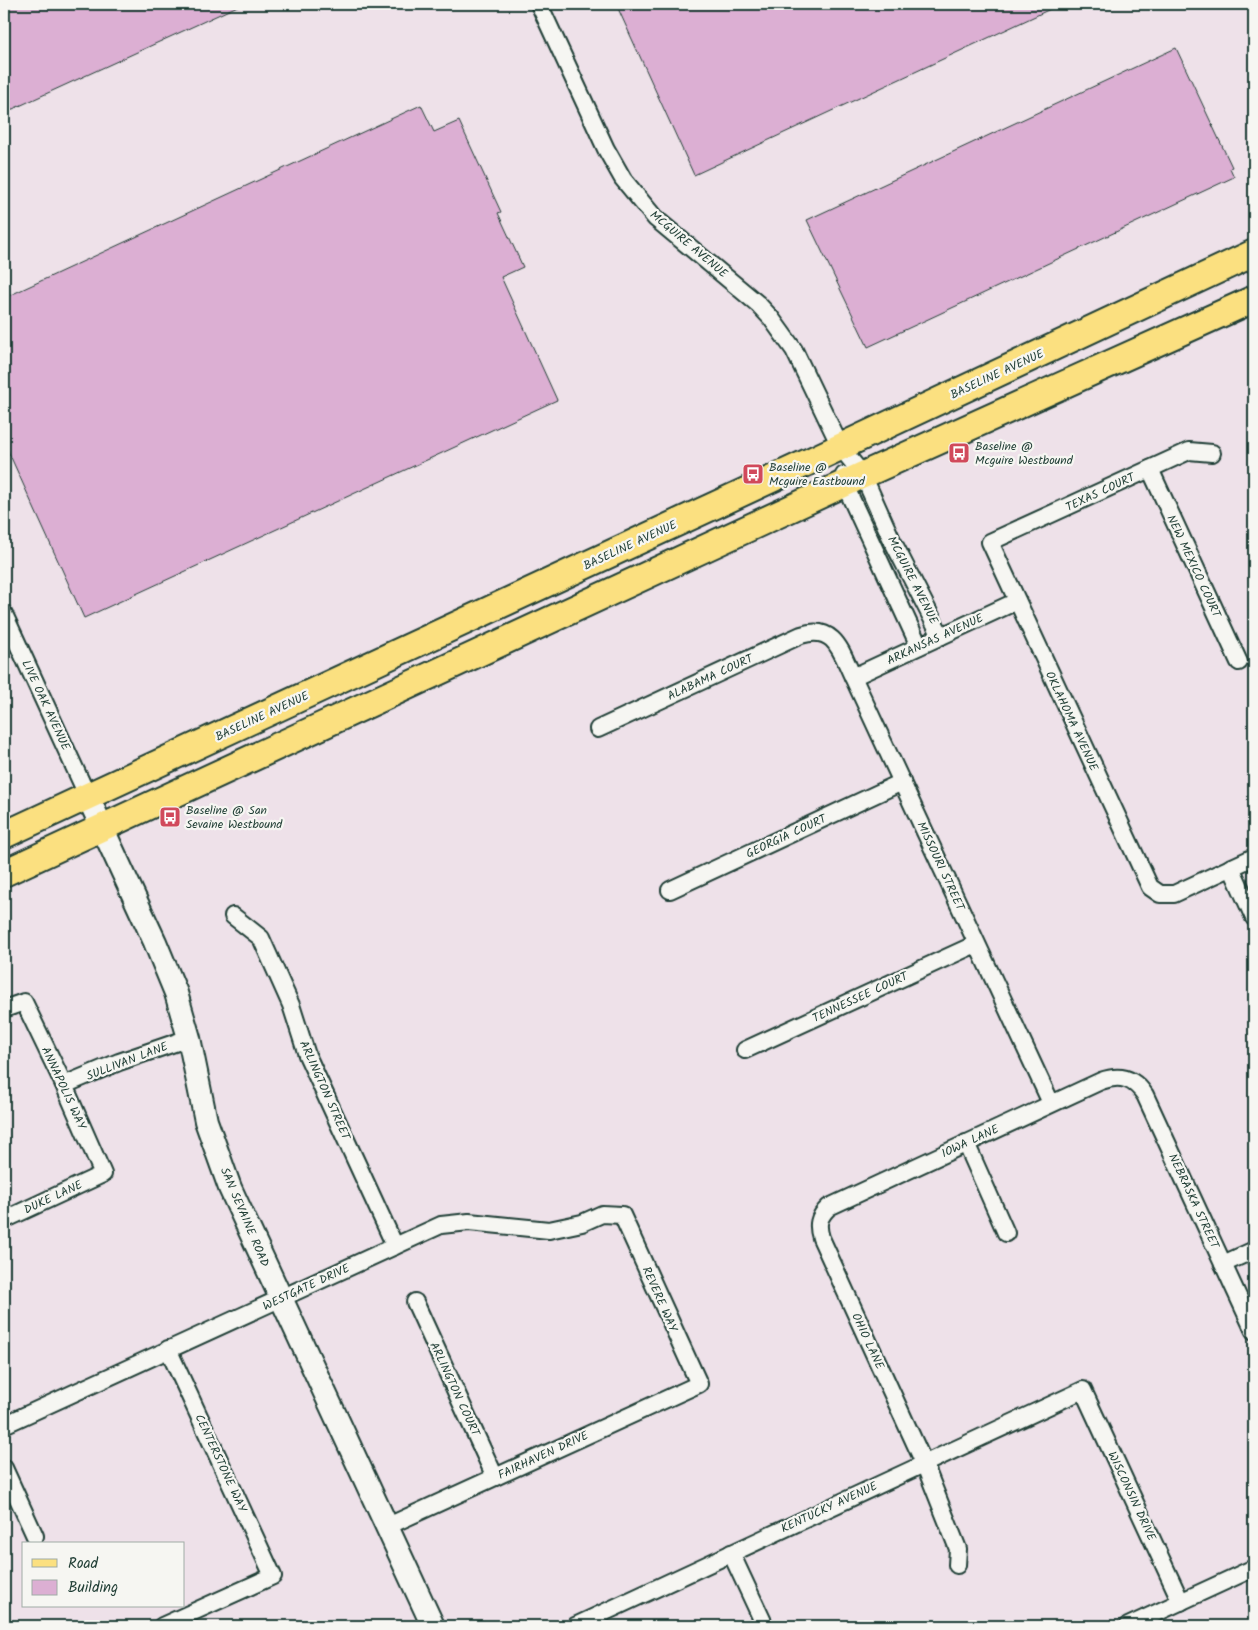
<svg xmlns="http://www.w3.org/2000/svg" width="1258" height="1630" viewBox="0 0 1258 1630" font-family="Kalam,sans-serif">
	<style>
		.building { fill: #dcafd3; stroke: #1f3d34 }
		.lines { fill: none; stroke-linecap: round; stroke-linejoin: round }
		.street-casing { stroke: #1f3d34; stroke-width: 20 }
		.secondary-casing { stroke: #1f3d34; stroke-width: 26 }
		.primary-casing { stroke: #1f3d34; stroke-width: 30 }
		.street { stroke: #f6f6f2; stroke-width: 16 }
		.secondary { stroke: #f6f6f2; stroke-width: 22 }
		.primary { stroke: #fbe080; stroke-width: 26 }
		.labels { text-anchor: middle; stroke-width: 4.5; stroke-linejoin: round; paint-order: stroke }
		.street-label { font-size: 12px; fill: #1f3d34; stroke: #f6f6f2 }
		.poi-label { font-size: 12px; fill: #1f3d34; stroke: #f6f6f2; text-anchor: start }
	</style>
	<rect width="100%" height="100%" fill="#eee1e9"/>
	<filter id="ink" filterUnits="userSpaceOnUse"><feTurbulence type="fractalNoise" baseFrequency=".02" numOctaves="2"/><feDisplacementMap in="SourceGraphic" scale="10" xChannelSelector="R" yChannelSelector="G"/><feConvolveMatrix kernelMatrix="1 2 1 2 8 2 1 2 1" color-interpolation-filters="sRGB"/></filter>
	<g filter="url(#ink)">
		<g class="building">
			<polygon points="4,4 242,4 4,113"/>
			<polygon points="616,4 1061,4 694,175"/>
			<polygon points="1176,48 1232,167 1230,168 1234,177 868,347 807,220"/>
			<polygon points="421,105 434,132 459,121 501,212 498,213 523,267 501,277 557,400 84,618 4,442 4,298"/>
		</g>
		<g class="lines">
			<g class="street-casing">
				<g id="street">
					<polyline points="539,4 606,149 623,179 655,218 758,304 771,318 794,350 841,448 863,475 892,540 941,636"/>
					<polyline points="1212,453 1189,451 990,542 1150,887 1160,894 1174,894 1254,857"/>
					<polyline points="1150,469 1239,662"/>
					<polyline points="844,475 844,483 919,646"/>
					<polyline points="4,614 88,797"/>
					<polyline points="853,677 1017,601"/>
					<path d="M598,729L801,635C835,624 841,652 853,677L1051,1103"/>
					<polyline points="1231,867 1254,918"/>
					<polyline points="670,890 902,782"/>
					<polyline points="233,916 261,938 291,1005 307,1055 395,1246"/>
					<polyline points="4,1009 24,1002 64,1085 103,1174 4,1220"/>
					<polyline points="745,1050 976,944"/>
					<polyline points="64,1085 119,1062 189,1038"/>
					<polyline points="966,1143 1006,1233"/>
					<polyline points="1223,1264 1254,1250"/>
					<polyline points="415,1302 495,1477"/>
					<polyline points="4,1425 441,1225 469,1222 549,1230 582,1223 602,1214 622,1215 699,1384 388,1526"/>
					<polyline points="4,1468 35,1536"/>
					<polyline points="731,1553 765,1626"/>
					<path d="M957,1565L958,1549L924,1463L821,1238C817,1225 818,1217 829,1207L1101,1081C1120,1074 1134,1078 1145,1095L1254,1331"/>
					<polyline points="162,1626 273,1576 168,1349"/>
					<polyline points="575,1626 1083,1390 1181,1602"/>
					<polyline points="1128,1626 1254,1568"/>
				</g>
			</g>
			<g class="secondary-casing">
				<polyline id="secondary" points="88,797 155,942 176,993 189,1038 206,1121 230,1188 433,1626"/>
			</g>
			<g class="primary-casing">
				<g id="primary">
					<polyline points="4,835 819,457 1254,253"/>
					<polyline points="4,873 863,475 1254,299"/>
				</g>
			</g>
			<use href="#street" class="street"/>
			<use href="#secondary" class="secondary"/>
			<use href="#primary" class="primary"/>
		</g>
	</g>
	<defs>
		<g id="bus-square" transform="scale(1.125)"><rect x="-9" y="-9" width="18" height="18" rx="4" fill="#d1495b" stroke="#f6f6f2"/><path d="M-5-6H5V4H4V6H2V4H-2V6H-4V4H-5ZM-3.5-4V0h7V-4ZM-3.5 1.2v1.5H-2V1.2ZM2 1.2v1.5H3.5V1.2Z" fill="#fff"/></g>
	</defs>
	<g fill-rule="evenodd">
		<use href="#bus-square" x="959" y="453"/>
		<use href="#bus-square" x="753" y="474"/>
		<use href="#bus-square" x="170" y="817"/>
	</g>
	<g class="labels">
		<g class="street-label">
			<text transform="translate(689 244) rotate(40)" y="4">MCGUIRE AVENUE</text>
			<text transform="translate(997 374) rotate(-25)" y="4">BASELINE AVENUE</text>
			<text transform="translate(1100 492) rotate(-25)" y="4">TEXAS COURT</text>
			<text transform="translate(630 545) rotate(-25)" y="4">BASELINE AVENUE</text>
			<text transform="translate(1194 566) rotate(65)" y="4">NEW MEXICO COURT</text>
			<text transform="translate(913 580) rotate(63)" y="4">MCGUIRE AVENUE</text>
			<text transform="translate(935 639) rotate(-25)" y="4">ARKANSAS AVENUE</text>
			<text transform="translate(710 677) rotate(-25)" y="4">ALABAMA COURT</text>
			<text transform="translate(46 705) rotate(65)" y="4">LIVE OAK AVENUE</text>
			<text transform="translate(262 716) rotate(-25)" y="4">BASELINE AVENUE</text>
			<text transform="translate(1072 721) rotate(65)" y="4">OKLAHOMA AVENUE</text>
			<text transform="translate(786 836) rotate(-25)" y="4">GEORGIA COURT</text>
			<text transform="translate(941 866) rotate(65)" y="4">MISSOURI STREET</text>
			<text transform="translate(860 997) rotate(-25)" y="4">TENNESSEE COURT</text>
			<text transform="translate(127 1061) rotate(-21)" y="4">SULLIVAN LANE</text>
			<text transform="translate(64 1088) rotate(65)" y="4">ANNAPOLIS WAY</text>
			<text transform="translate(325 1090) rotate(66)" y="4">ARLINGTON STREET</text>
			<text transform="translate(970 1141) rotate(-25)" y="4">IOWA LANE</text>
			<text transform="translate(53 1197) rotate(-25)" y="4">DUKE LANE</text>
			<text transform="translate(1194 1201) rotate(65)" y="4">NEBRASKA STREET</text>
			<text transform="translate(245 1217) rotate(67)" y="4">SAN SEVAINE ROAD</text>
			<text transform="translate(306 1287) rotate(-25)" y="4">WESTGATE DRIVE</text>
			<text transform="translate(660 1299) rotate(66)" y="4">REVERE WAY</text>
			<text transform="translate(868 1341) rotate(65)" y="4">OHIO LANE</text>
			<text transform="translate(455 1389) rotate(65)" y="4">ARLINGTON COURT</text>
			<text transform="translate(543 1455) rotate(-25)" y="4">FAIRHAVEN DRIVE</text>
			<text transform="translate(221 1463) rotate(65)" y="4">CENTERSTONE WAY</text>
			<text transform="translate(1132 1496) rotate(65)" y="4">WISCONSIN DRIVE</text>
			<text transform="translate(829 1507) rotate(-25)" y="4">KENTUCKY AVENUE</text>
		</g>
		<g class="poi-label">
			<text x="975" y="450">Baseline @<tspan x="975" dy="14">Mcguire Westbound</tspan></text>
			<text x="769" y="471">Baseline @<tspan x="769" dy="14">Mcguire Eastbound</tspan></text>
			<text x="186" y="814">Baseline @ San<tspan x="186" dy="14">Sevaine Westbound</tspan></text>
		</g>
	</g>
	<rect width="1258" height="1630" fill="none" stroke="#f6f6f2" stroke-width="20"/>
	<rect x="10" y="10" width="1238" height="1610" fill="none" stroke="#1f3d34" stroke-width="2" filter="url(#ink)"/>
	<rect x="22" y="1542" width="162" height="65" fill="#f6f6f2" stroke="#a0aca6"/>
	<rect x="32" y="1559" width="25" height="8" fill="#fbe080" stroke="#a0aca6"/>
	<text x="68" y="1568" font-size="15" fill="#1f3d34">Road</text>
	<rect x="32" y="1580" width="25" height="15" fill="#dcafd3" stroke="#a0aca6"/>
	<text x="68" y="1592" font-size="15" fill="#1f3d34">Building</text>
</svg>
